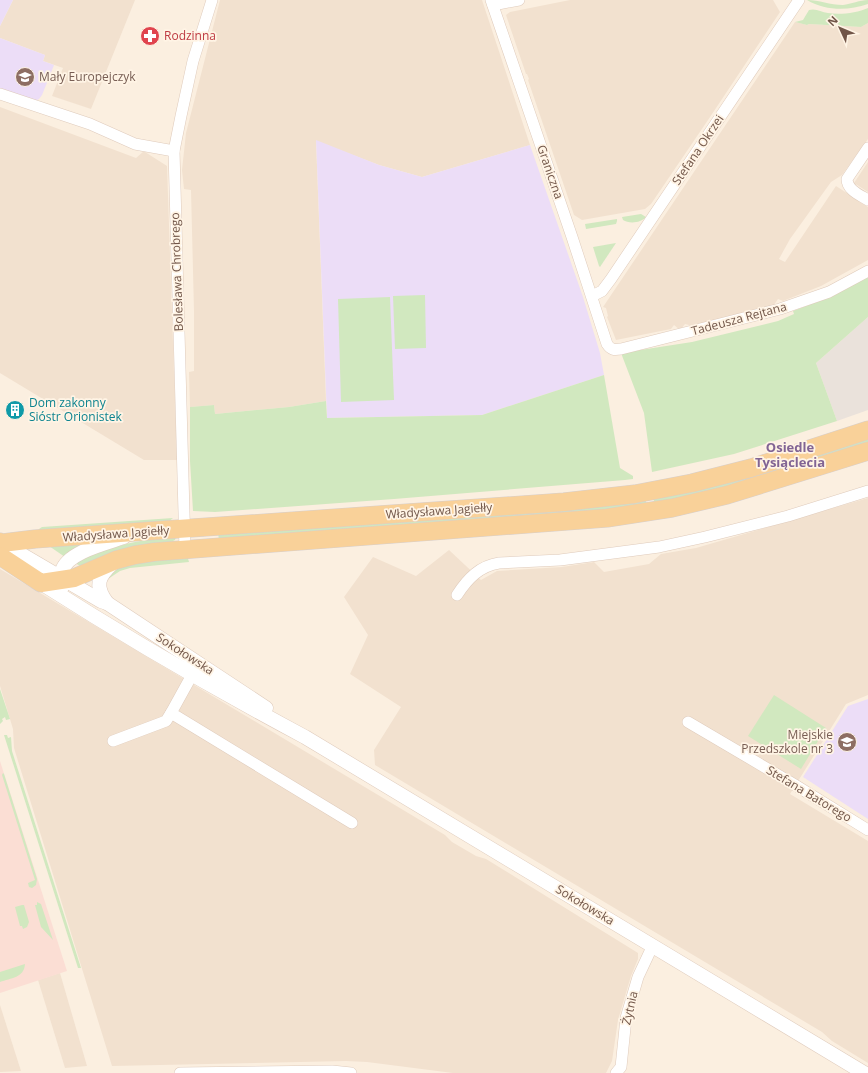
<svg xmlns="http://www.w3.org/2000/svg" width="868" height="1073" viewBox="0 0 868 1073" font-family="'Open Sans',sans-serif">
	<style>
		.residential { fill: #f2e1cf }
		.commercial { fill: #fbded4 }
		.industrial { fill: #eae2db }
		.education { fill: #ecddf7 }
		.green { fill: #d1e8bf }
		.lines { fill: none; stroke-linecap: round; stroke-linejoin: round }
		.minor-casing { stroke: #dfcbbc; stroke-width: 12 }
		.tertiary-casing { stroke: #dfcbbc; stroke-width: 15 }
		.primary-casing { stroke: #d7cfcc; stroke-width: 19 }
		.minor { stroke: #fff; stroke-width: 11 }
		.tertiary { stroke: #fff; stroke-width: 14 }
		.primary { stroke: #f9d199; stroke-width: 18 }
		.labels { text-anchor: middle; stroke-width: 3.5; stroke-linejoin: round; paint-order: stroke }
		.health-label { font-size: 12px; fill: #be3a42; stroke: #fff4e5; text-anchor: start }
		.education-label { font-size: 12px; fill: #785e54; stroke: #fff4e5; text-anchor: start }
		.street-label { font-size: 12px; fill: #715548; stroke: #fff4e5 }
		.culture-label { font-size: 12px; fill: #0d838f; stroke: #fff4e5; text-anchor: start }
		.neighbourhood-label { font-size: 13px; font-weight: bold; fill: #826494; stroke: #fff4e5 }
	</style>
	<rect width="100%" height="100%" fill="#fbefe0"/>
	<g class="residential">
		<polygon points="13,0 135,0 91,109 52,96 63,68 43,61 45,55 0,38 0,26"/>
		<polygon points="220,0 482,0 530,145 422,177 379,165 316,141 326,401 289,407 215,414 214,405 190,407 189,372 194,371 194,311 191,190 184,189 182,170 186,133"/>
		<polygon points="570,0 773,0 780,12 708,120 651,204 645,209 582,220 574,215 528,80 529,79 527,74 526,74 506,15 510,12"/>
		<polygon points="795,22 807,25 809,24 861,27 868,23 868,139 842,175 831,182 790,239 779,259 785,262 836,186 868,207 868,260 821,286 783,301 778,299 774,305 693,326 685,324 680,330 674,325 671,329 616,340 607,317 608,316 606,308 603,307"/>
		<polygon points="0,107 136,158 143,152 145,152 167,166 177,460 144,460 0,373"/>
		<polygon points="868,162 868,192 854,183"/>
		<polygon points="868,498 868,695 846,704 790,794 868,841 868,1063 832,1041 822,1032 375,765 374,750 401,707 350,674 368,635 344,597 373,557 416,576 449,550 481,580 497,571 562,567 594,562 604,572 649,564 661,554 696,548"/>
		<polygon points="0,569 445,835 452,842 476,856 486,859 638,953 638,959 631,976 618,1020 612,1061 606,1073 453,1073 367,1062 346,1061 112,1066 14,748 13,729 0,686"/>
		<polygon points="60,973 87,1066 65,1068 38,980"/>
		<polygon points="0,1005 21,1071 0,1072"/>
	</g>
	<polygon class="commercial" points="0,761 67,971 0,993"/>
	<polygon class="industrial" points="868,317 868,410 837,421 816,363"/>
	<g class="education">
		<polygon points="0,0 13,0 0,26"/>
		<polygon points="0,38 45,55 43,61 54,65 42,95 39,99 35,101 0,89"/>
		<polygon points="316,140 379,165 422,177 530,145 583,297 600,353 604,375 482,415 327,418"/>
		<polygon points="868,699 868,819 803,777 848,706"/>
	</g>
	<g class="green">
		<path d="M807,0C819,0 830,5 843,5C851,4 860,0 868,0V4C848,11 826,11 807,0Z"/>
		<path d="M868,8V23L861,27L809,24L807,25L795,22L803,20L809,10C816,8 821,12 828,13C840,15 857,13 868,8Z"/>
		<path d="M641,214L646,217C641,223 629,224 623,220L622,217Z"/>
		<polygon points="617,219 617,221 616,224 586,229 585,224"/>
		<polygon points="616,243 600,267 599,266 593,247"/>
		<polygon points="868,275 868,317 816,363 837,421 734,454 652,472 644,413 621,353 692,342 778,321 794,314 793,311 819,301"/>
		<polygon points="425,295 426,348 395,349 393,296"/>
		<polygon points="390,297 394,400 341,402 338,299"/>
		<polygon points="604,375 620,468 633,476 633,479 625,480 394,499 215,512 193,511 190,461 190,407 214,405 215,414 289,407 326,401 327,418 482,415"/>
		<polygon points="868,436 868,444 735,486 655,504 653,498"/>
		<polygon points="645,498 647,506 588,514 219,540 218,533"/>
		<polygon points="173,518 167,523 39,533 39,529 42,527"/>
		<path d="M176,537L175,540L171,542L82,567L75,563C111,545 137,540 176,537Z"/>
		<polygon points="90,543 65,557 49,546"/>
		<polygon points="187,555 189,562 130,568 120,571 108,579 111,571 118,566"/>
		<polygon points="0,689 10,719 6,720 5,717 2,719 3,721 0,724"/>
		<polygon points="774,695 826,728 801,769 748,736"/>
		<polygon points="4,735 7,735 8,738 11,737 12,751 81,968 78,968"/>
		<polygon points="3,773 4,774 37,879 36,885 32,888 29,887 28,883 35,880 2,775"/>
		<polygon points="37,902 41,904 53,940 41,927 35,905 37,905"/>
		<polygon points="22,905 24,905 29,922 27,927 23,929 22,926 20,926 15,907"/>
		<path d="M25,964C24,978 11,978 0,982V972Z"/>
	</g>
	<g class="lines">
		<g class="minor-casing">
			<g id="minor">
				<path d="M491,0L572,237L607,344C611,350 614,350 621,349L780,309L829,292L868,271"/>
				<polyline points="493,5 519,0"/>
				<polyline points="0,94 90,124 135,144 174,151"/>
				<path d="M868,148L847,179C847,190 860,195 868,200"/>
				<polyline points="592,296 602,291 611,279 799,0"/>
				<polyline points="185,549 174,151 181,116 193,61 212,0"/>
				<path d="M457,595C468,578 480,566 499,563L560,560L659,547L705,537L788,516L868,491"/>
				<polyline points="192,675 171,713 352,823"/>
				<polyline points="688,722 795,785 868,830"/>
				<polyline points="113,741 166,721 171,713"/>
				<polyline points="180,1073 332,1071 351,1073"/>
				<polyline points="616,1073 621,1067 626,1018 638,977 653,945"/>
			</g>
		</g>
		<g class="tertiary-casing">
			<g id="tertiary">
				<polyline points="2,543 101,601 107,603 266,708"/>
				<path d="M41,583C127,638 215,689 305,737L864,1073"/>
				<path d="M62,587C61,582 61,576 62,571C67,552 107,543 124,537"/>
				<path d="M107,603C94,585 98,577 113,563"/>
			</g>
		</g>
		<g class="primary-casing">
			<g id="primary">
				<polyline points="0,542 2,543 35,539 564,502 635,494 692,483 751,468 868,430"/>
				<polyline points="0,556 41,583 74,578 116,560 135,555 154,552 607,518 672,508 727,495 868,451"/>
			</g>
		</g>
		<use href="#minor" class="minor"/>
		<use href="#tertiary" class="tertiary"/>
		<use href="#primary" class="primary"/>
	</g>
	<defs>
		<g id="pharmacy-disc" transform="scale(1)"><circle r="9.5" fill="#e0444e" stroke="#fff4e5"/><path d="M-2-6h4v4h4v4h-4v4h-4v-4h-4v-4h4Z" fill="#fff"/></g>
		<g id="school-disc" transform="scale(1)"><circle r="9.5" fill="#8d6e63" stroke="#fff4e5"/><path d="M0-5L7-2L0 1L-7-2ZM-4 1L0 2.5L4 1V4Q0 6-4 4Z" fill="#fff"/></g>
		<g id="building-disc" transform="scale(1)"><circle r="9.5" fill="#0f9aa8" stroke="#fff4e5"/><path d="M-4-6H4V6H1V3H-1V6H-4ZM-2.5-4.3h1.7v1.8h-1.7ZM.8-4.3h1.7v1.8H.8ZM-2.5-1h1.7V.8h-1.7ZM.8-1h1.7V.8H.8Z" fill="#fff"/></g>
	</defs>
	<g fill-rule="evenodd">
		<use href="#pharmacy-disc" x="150" y="36"/>
		<use href="#school-disc" x="25" y="77"/>
		<use href="#building-disc" x="15" y="410"/>
		<use href="#school-disc" x="847" y="742"/>
	</g>
	<g class="labels">
		<g class="health-label">
			<text x="164" y="40">Rodzinna</text>
		</g>
		<g class="education-label">
			<text x="39" y="81">Mały Europejczyk</text>
			<text x="833" y="739" text-anchor="end">Miejskie<tspan x="833" dy="14">Przedszkole nr 3</tspan></text>
		</g>
		<g class="street-label">
			<text transform="translate(698 150) rotate(-56)" y="4">Stefana Okrzei</text>
			<text transform="translate(550 172) rotate(71)" y="4">Graniczna</text>
			<text transform="translate(177 272) rotate(-92)" y="4">Bolesława Chrobrego</text>
			<text transform="translate(739 319) rotate(-15)" y="4">Tadeusza Rejtana</text>
			<text transform="translate(439 511) rotate(-4)" y="4">Władysława Jagiełły</text>
			<text transform="translate(116 534) rotate(-4)" y="4">Władysława Jagiełły</text>
			<text transform="translate(185 654) rotate(33)" y="4">Sokołowska</text>
			<text transform="translate(809 794) rotate(31)" y="4">Stefana Batorego</text>
			<text transform="translate(585 905) rotate(31)" y="4">Sokołowska</text>
			<text transform="translate(630 1008) rotate(-77)" y="4">Żytnia</text>
		</g>
		<g class="culture-label">
			<text x="29" y="407">Dom zakonny<tspan x="29" dy="14">Sióstr Orionistek</tspan></text>
		</g>
		<g class="neighbourhood-label">
			<text x="790" y="452">Osiedle<tspan x="790" dy="15">Tysiąclecia</tspan></text>
		</g>
	</g>
	<g transform="translate(840 28) rotate(314)" stroke="#fff4e5" stroke-width="3" paint-order="stroke">
	<path d="M0-3L7 15L0 10L-7 15Z" fill="#715548"/>
	<text y="-6" font-size="11" font-weight="bold" text-anchor="middle" fill="#715548">N</text>
	</g>
</svg>
